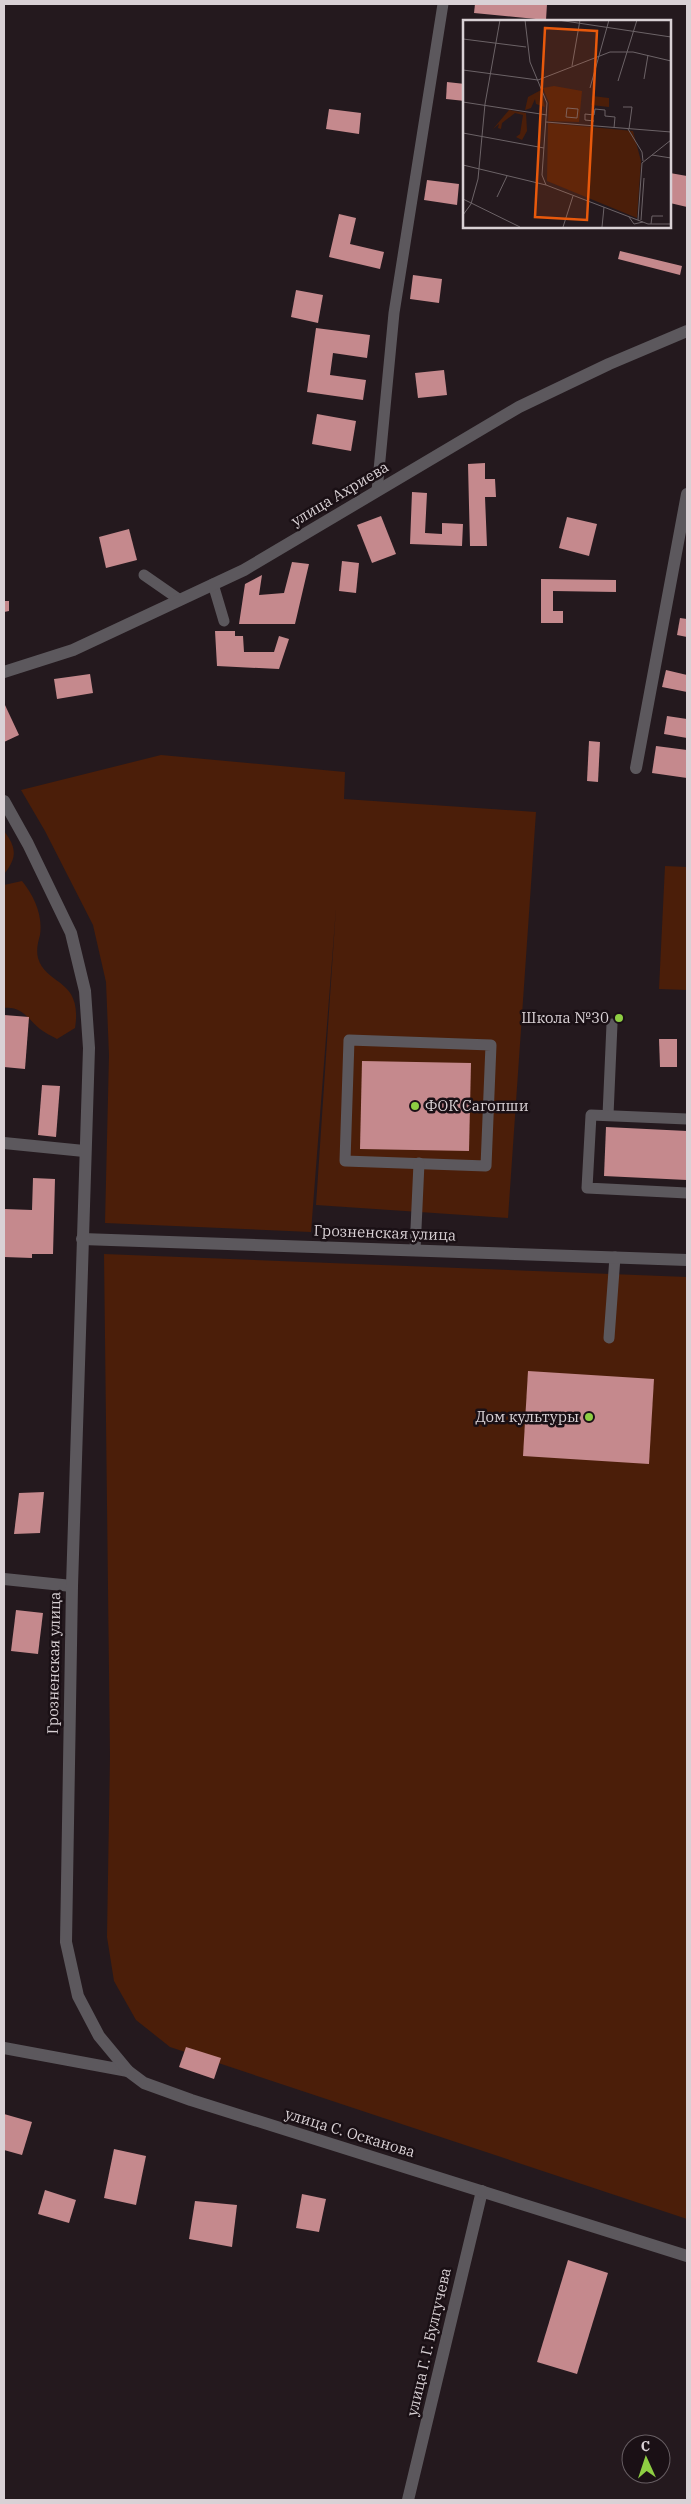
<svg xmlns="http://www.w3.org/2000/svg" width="691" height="2504" viewBox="0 0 691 2504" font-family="'IBM Plex Serif',serif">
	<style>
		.green { fill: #4b1e09 }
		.building { fill: #c5898d }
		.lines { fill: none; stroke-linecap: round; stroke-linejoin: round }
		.service { stroke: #5c585d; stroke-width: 11 }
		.minor { stroke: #5c585d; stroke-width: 12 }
		.tertiary { stroke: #5c585d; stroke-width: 12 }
		.poi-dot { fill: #8ece43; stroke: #1a1015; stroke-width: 2 }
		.labels { text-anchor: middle; stroke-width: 5; stroke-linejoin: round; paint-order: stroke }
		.street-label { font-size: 15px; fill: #d9d1d5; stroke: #1a1015 }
		.poi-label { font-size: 15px; fill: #d9d1d5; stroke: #1a1015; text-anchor: end }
		.inset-road { fill: none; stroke: #6c6367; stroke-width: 1 }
		.view { fill: #e8590c; fill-opacity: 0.15; stroke: #e8590c; stroke-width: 2.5 }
		.inset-edge { fill: none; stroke: #d9d1d5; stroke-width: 2.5 }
	</style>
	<rect width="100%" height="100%" fill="#24191e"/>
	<g class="green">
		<polygon points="161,755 345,772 344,799 536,812 508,1218 316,1205 336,908 311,1232 105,1223 109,1055 106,982 93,925 45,831 21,790"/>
		<path d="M4,831C16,847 18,857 4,874Z"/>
		<polygon points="665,866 687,867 687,990 659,989"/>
		<path d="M22,881C34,896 43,915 40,935C38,942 36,950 38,958C46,986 83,978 75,1028L57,1039C52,1036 45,1033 40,1029C28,1019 22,1006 4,1008V885Z"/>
		<polygon points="104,1254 687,1277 687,2219 170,2047 136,2020 114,1981 107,1937 110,1756"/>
	</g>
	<g class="building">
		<polygon points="475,4 547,4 546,20 474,13"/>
		<polygon points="447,82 465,84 465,101 446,99"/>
		<polygon points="329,109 361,113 359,134 326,129"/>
		<polygon points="670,173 687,176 687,207 670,203"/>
		<polygon points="427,180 459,184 457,205 424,200"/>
		<polygon points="339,214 356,218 350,244 384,252 380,269 329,257"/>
		<polygon points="620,251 682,266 680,275 618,259"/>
		<polygon points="413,275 442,279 439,303 410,299"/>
		<polygon points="296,290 323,295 318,323 291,317"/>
		<polygon points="316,328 370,335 367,358 333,353 330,375 366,380 363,400 307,392"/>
		<polygon points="444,370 447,395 418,398 415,373"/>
		<polygon points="317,414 356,421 351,451 312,444"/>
		<polygon points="485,463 485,479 495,479 496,497 485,497 487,546 470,546 468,464"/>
		<polygon points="412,492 427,493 425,533 442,534 442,523 463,524 462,546 410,544"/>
		<polygon points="381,516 396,554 372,563 357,525"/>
		<polygon points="567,517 597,524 589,556 559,548"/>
		<polygon points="129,529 137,560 106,568 99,537"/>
		<polygon points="342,561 359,563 356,593 339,591"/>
		<polygon points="292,562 309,564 295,624 239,624 245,584 262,575 259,595 284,593"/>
		<polygon points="541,579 616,580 616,592 553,591 553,611 563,611 563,623 541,623"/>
		<polygon points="4,601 9,601 9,611 4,612"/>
		<polygon points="680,618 687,619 687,637 677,635"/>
		<polygon points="215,631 235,631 235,636 243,636 244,652 274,652 279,636 289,639 279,669 217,666"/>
		<polygon points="666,670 687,675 687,692 662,687"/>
		<polygon points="90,674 93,693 57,699 54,679"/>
		<polygon points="4,703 19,735 4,742"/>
		<polygon points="667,716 687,719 687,738 664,734"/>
		<polygon points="589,741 600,742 598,782 587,781"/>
		<polygon points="656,746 687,750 687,778 652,773"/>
		<polygon points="4,1015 29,1017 25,1069 4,1067"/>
		<polygon points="659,1039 677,1039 677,1067 660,1067"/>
		<polygon points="362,1061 471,1063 469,1151 360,1149"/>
		<polygon points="42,1085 60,1086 56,1137 38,1135"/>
		<polygon points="606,1127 687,1131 687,1180 604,1176"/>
		<polygon points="33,1178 55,1179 53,1254 32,1254 32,1258 4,1257 4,1209 32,1210"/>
		<polygon points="528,1371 654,1379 649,1464 523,1456"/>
		<polygon points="44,1492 40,1533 14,1534 19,1493"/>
		<polygon points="16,1610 43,1613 38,1654 11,1651"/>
		<polygon points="186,2047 221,2058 214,2079 179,2067"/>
		<polygon points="4,2114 32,2122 22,2155 4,2150"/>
		<polygon points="114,2149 146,2156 136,2205 104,2198"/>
		<polygon points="45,2190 76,2200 69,2223 38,2214"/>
		<polygon points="302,2194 326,2199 319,2232 296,2228"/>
		<polygon points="195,2201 237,2205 232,2247 189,2239"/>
		<polygon points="568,2260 608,2273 577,2374 537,2362"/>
	</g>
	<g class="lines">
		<g class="service">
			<polyline points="377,491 394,313 443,4"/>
			<polyline points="144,575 180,600"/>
			<polyline points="213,584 224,621"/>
			<polygon points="349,1040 491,1045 486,1166 345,1161"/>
			<polyline points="608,1115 612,1024"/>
			<polyline points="687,1119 591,1115 587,1188 687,1193"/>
			<polyline points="415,1250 419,1163"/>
			<polyline points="609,1338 615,1257"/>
		</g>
		<g class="minor">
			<polyline points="4,672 73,650 244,570 519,407 609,364 687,331"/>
			<polyline points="636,768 687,494"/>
			<polyline points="4,1143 84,1151"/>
			<polyline points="82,1239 687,1260"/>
			<polyline points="4,1579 72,1586"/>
			<polyline points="4,2048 128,2071"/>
			<polyline points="408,2500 482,2191"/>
		</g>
		<polyline class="tertiary" points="4,801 28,844 71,933 85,991 89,1048 72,1586 66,1942 78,1996 99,2036 128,2071 144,2083 191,2100 687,2256"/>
	</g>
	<g class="poi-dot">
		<circle cx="619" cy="1018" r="5"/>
		<circle cx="415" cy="1106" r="5"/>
		<circle cx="589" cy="1417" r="5"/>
	</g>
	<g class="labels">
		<g class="street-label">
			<text transform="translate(340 494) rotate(-31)" y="5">улица Ахриева</text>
			<text transform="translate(385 1233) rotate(2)" y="5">Грозненская улица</text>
			<text transform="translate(54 1663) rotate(-89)" y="5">Грозненская улица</text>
			<text transform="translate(350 2133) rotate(17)" y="5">улица С. Осканова</text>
			<text transform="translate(429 2342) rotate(-77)" y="5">улица Г. Г. Булгучева</text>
		</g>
		<g class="poi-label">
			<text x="609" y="1023">Школа №30</text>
			<text x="425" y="1111" text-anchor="start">ФОК Сагопши</text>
			<text x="579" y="1422">Дом культуры</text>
		</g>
	</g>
	<g transform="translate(463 20)">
		<rect width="208" height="208" fill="#24191e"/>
		<path d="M91,66L119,71L116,102L85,101L86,83L80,68ZM78,70L82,87L73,84L72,79L68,88L62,90L65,77ZM129,76L146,78V87L128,85ZM46,90L63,93L64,111L59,120L53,117L57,114L60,95L52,93L39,103L38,109L35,108L36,104L30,109ZM85,103L170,111L178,141L174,198L84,161Z" fill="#4b1e09"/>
		<path class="inset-road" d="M62,0L67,42L84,83L79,155L83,165M95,0L208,17M0,19L63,27M109,46L117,0M0,50L75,60L147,32H170L208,41M181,59L185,35M155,61L174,0M127,68L146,0M0,82L84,95M160,87H169L166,109M104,88L115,89L114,98L103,97ZM131,101L122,100V94L131,95L132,89L142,90V96L152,97L151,108M83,102L208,112M165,109L179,132L180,141M0,113L81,128M189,135L208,138M0,145L83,165L185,204H208M34,177L44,156M0,179L57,207M0,195L8,184L15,159L22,84L37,0M166,197L171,204L180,202M175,200L179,143L208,120M178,200L181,158M188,204L189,196H200M100,207L110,176M139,207L141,187"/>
		<path class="view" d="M82,8L134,11L124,200L72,197Z"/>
		<rect width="208" height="208" class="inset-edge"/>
	</g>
	<rect width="691" height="2504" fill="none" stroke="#d9d1d5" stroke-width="10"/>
	<g transform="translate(646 2459) rotate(357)"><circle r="24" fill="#1a1015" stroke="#665d62"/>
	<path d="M0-4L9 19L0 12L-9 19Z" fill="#8ece43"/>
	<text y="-8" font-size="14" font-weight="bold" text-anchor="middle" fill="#d9d1d5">С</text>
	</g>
</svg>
